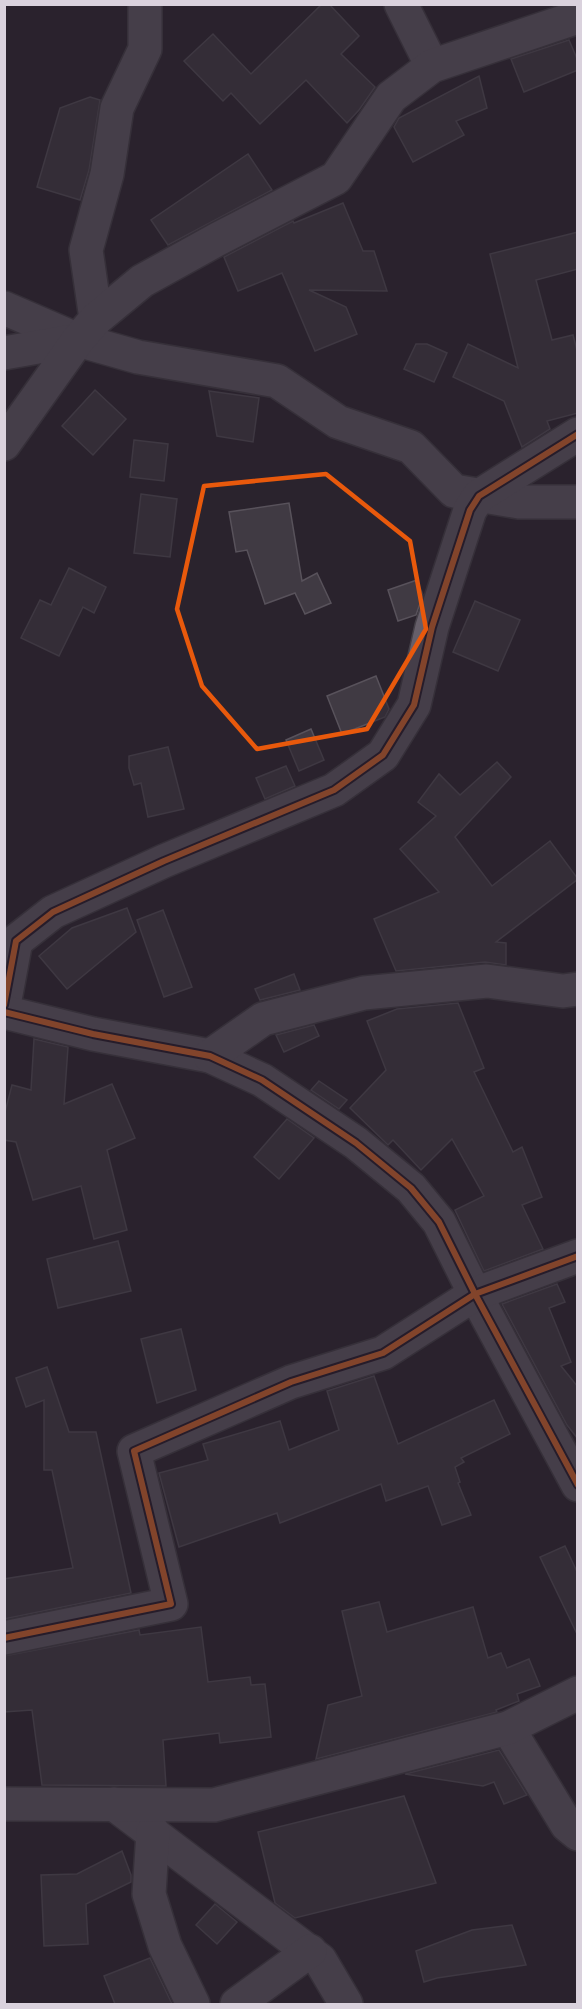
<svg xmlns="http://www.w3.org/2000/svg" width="582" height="2009" viewBox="0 0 582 2009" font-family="'Public Sans',sans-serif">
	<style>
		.building { fill: #403a43; stroke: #58525b; stroke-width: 1.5 }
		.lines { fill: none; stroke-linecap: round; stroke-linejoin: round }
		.minor-casing { stroke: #454048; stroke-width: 36 }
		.tertiary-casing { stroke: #454048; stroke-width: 36 }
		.minor { stroke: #665f6a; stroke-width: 33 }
		.tertiary { stroke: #665f6a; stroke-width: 33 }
		.cycleway-casing { stroke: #221627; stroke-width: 10 }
		.cycleway { stroke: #ee6e29; stroke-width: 6 }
		.marked { fill: none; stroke: #e8590c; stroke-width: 4.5; stroke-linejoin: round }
	</style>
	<rect width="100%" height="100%" fill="#2a232d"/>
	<g class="building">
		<polygon points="322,4 329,4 359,36 341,54 375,87 359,110 347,123 306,80 260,124 231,93 223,101 184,61 213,34 251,74"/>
		<polygon points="569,40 578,61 578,70 524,92 511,59"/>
		<polygon points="479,76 487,108 456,121 464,135 413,162 394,127 399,118"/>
		<polygon points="90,97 100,100 89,170 80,200 37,187 60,108"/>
		<polygon points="248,154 272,190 168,245 151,220"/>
		<polygon points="343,203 363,251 374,251 387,291 309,290 346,307 357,334 315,351 282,273 238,291 224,257 293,221 294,223"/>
		<polygon points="578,232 578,269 536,280 552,340 573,335 578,354 578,413 547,421 550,429 522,447 504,401 453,377 468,344 518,368 490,254"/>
		<polygon points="416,344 427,344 447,353 434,382 404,369"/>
		<polygon points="95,390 126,419 93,455 62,426"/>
		<polygon points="209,391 259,398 253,442 217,436"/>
		<polygon points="134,440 168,444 164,481 130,477"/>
		<polygon points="141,494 177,499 170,557 134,553"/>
		<polygon points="289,503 302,581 317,573 331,603 305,614 295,593 265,604 247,550 236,552 229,512"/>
		<polygon points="69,568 106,587 94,613 83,607 59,656 21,638 40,600 51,605"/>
		<polygon points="417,580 423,595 416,615 398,621 388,590"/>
		<polygon points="475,601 520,620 498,671 453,652"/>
		<polygon points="376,676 389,709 385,717 342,734 327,696"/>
		<polygon points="311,729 324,760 299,771 286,740"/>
		<polygon points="168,747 184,809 148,817 141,783 134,785 129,768 129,756"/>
		<polygon points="497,762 511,777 455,837 492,886 550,841 578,879 496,942 506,943 506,965 485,962 396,971 374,919 439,892 400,849 436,816 418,802 439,774 460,795"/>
		<polygon points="286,766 295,786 265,799 256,778"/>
		<polygon points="127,908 136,932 67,989 39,956 72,928"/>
		<polygon points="163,910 192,987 164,997 137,920"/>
		<polygon points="294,974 300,990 260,1000 255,989"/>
		<polygon points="458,1003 484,1068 474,1072 513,1152 522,1147 542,1197 522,1205 543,1249 484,1271 455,1210 484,1196 452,1139 421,1170 393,1140 388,1145 350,1108 386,1070 367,1021 397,1009"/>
		<polygon points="314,1025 319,1036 284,1052 276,1035"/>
		<polygon points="34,1039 68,1047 64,1104 112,1084 135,1138 107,1150 127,1230 94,1239 81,1186 33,1200 16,1142 4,1140 4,1116 12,1085 31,1090"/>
		<polygon points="319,1081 347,1100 339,1109 311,1090"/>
		<polygon points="287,1119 314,1138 279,1179 254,1157"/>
		<polygon points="118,1241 131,1291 58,1308 47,1259"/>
		<polygon points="557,1284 565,1302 549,1308 571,1362 561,1366 578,1387 578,1439 567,1425 502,1304"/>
		<polygon points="181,1329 196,1390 157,1403 141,1339"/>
		<polygon points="47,1367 69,1432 96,1432 131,1593 4,1619 4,1579 73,1568 52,1470 44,1470 44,1400 26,1407 16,1378"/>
		<polygon points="374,1376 398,1444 494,1400 510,1434 461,1458 464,1462 455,1467 460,1482 458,1483 471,1515 442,1525 428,1486 386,1501 381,1484 280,1523 277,1513 179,1547 159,1473 208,1460 203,1444 280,1421 289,1450 339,1430 327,1391"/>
		<polygon points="565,1546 578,1574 578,1636 540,1557"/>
		<polygon points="379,1602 387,1632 473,1607 488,1658 501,1653 507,1668 529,1659 540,1686 517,1694 519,1701 496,1710 497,1712 316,1759 328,1705 362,1696 342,1611"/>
		<polygon points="201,1627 208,1682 250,1677 251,1685 265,1684 271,1737 220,1743 219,1733 163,1740 166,1786 42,1785 32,1710 4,1712 4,1656 139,1630 140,1635"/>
		<polygon points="499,1750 527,1795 504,1804 494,1782 483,1786 405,1774"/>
		<polygon points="404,1796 436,1883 295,1918 275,1903 258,1832"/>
		<polygon points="122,1851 131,1875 131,1882 86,1904 88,1944 44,1946 41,1875 77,1874"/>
		<polygon points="215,1904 237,1922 217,1944 196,1925"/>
		<polygon points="512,1925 526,1965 437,1978 424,1982 416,1951 472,1930"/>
		<polygon points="150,1958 172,2004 115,2004 104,1976"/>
	</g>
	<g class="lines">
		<g class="minor-casing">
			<g id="minor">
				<polyline points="401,4 432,66"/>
				<polyline points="4,308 78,340"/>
				<polyline points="96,319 86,250 107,174 117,108 145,49 145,4"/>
				<polyline points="4,353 78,340 138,357 277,381 338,422 411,447 454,491 519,502 578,502"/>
				<polyline points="4,444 78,340 96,319 142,281 218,239 336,178 391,97 432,66 578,17"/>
				<polyline points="4,1005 16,941 53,912 164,861 334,790 383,755 414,705 432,627 470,510 479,496 578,434"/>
				<polyline points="4,1012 93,1034 210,1056 262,1080 356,1143 411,1188 439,1222 475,1294 578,1485"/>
				<polyline points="210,1056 263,1019 364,993 487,981 563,991 578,989"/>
				<polyline points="4,1638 171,1604 134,1451 291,1382 383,1353 475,1294 578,1256"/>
				<polyline points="508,1728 567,1825 578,1834"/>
				<polyline points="114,1804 320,1960 346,2004"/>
				<polyline points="153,1832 149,1894 165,1946 193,2004"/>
				<polyline points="237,2004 310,1951"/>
			</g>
		</g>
		<g class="tertiary-casing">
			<polyline id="tertiary" points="4,1804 214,1805 508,1728 578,1693"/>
		</g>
		<use href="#minor" class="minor"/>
		<use href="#tertiary" class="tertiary"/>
		<g class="cycleway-casing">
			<g id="cycleway">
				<polyline points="4,1005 16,941 53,912 164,861 334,790 383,755 414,705 432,627 470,510 479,496 578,434"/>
				<polyline points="4,1012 93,1034 210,1056 262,1080 356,1143 411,1188 439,1222 475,1294 578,1485"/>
				<polyline points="4,1638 171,1604 134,1451 291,1382 383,1353 475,1294 578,1256"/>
			</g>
		</g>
		<use href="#cycleway" class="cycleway"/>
	</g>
	<path d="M0 0H582V2009H0ZM326,474L410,541L426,629L367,729L257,749L202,686L177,609L204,486Z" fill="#2a232d" fill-opacity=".55" fill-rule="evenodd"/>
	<path class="marked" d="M326,474L410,541L426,629L367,729L257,749L202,686L177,609L204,486Z"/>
	<rect width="582" height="2009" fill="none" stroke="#dad2dd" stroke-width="12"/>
</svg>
